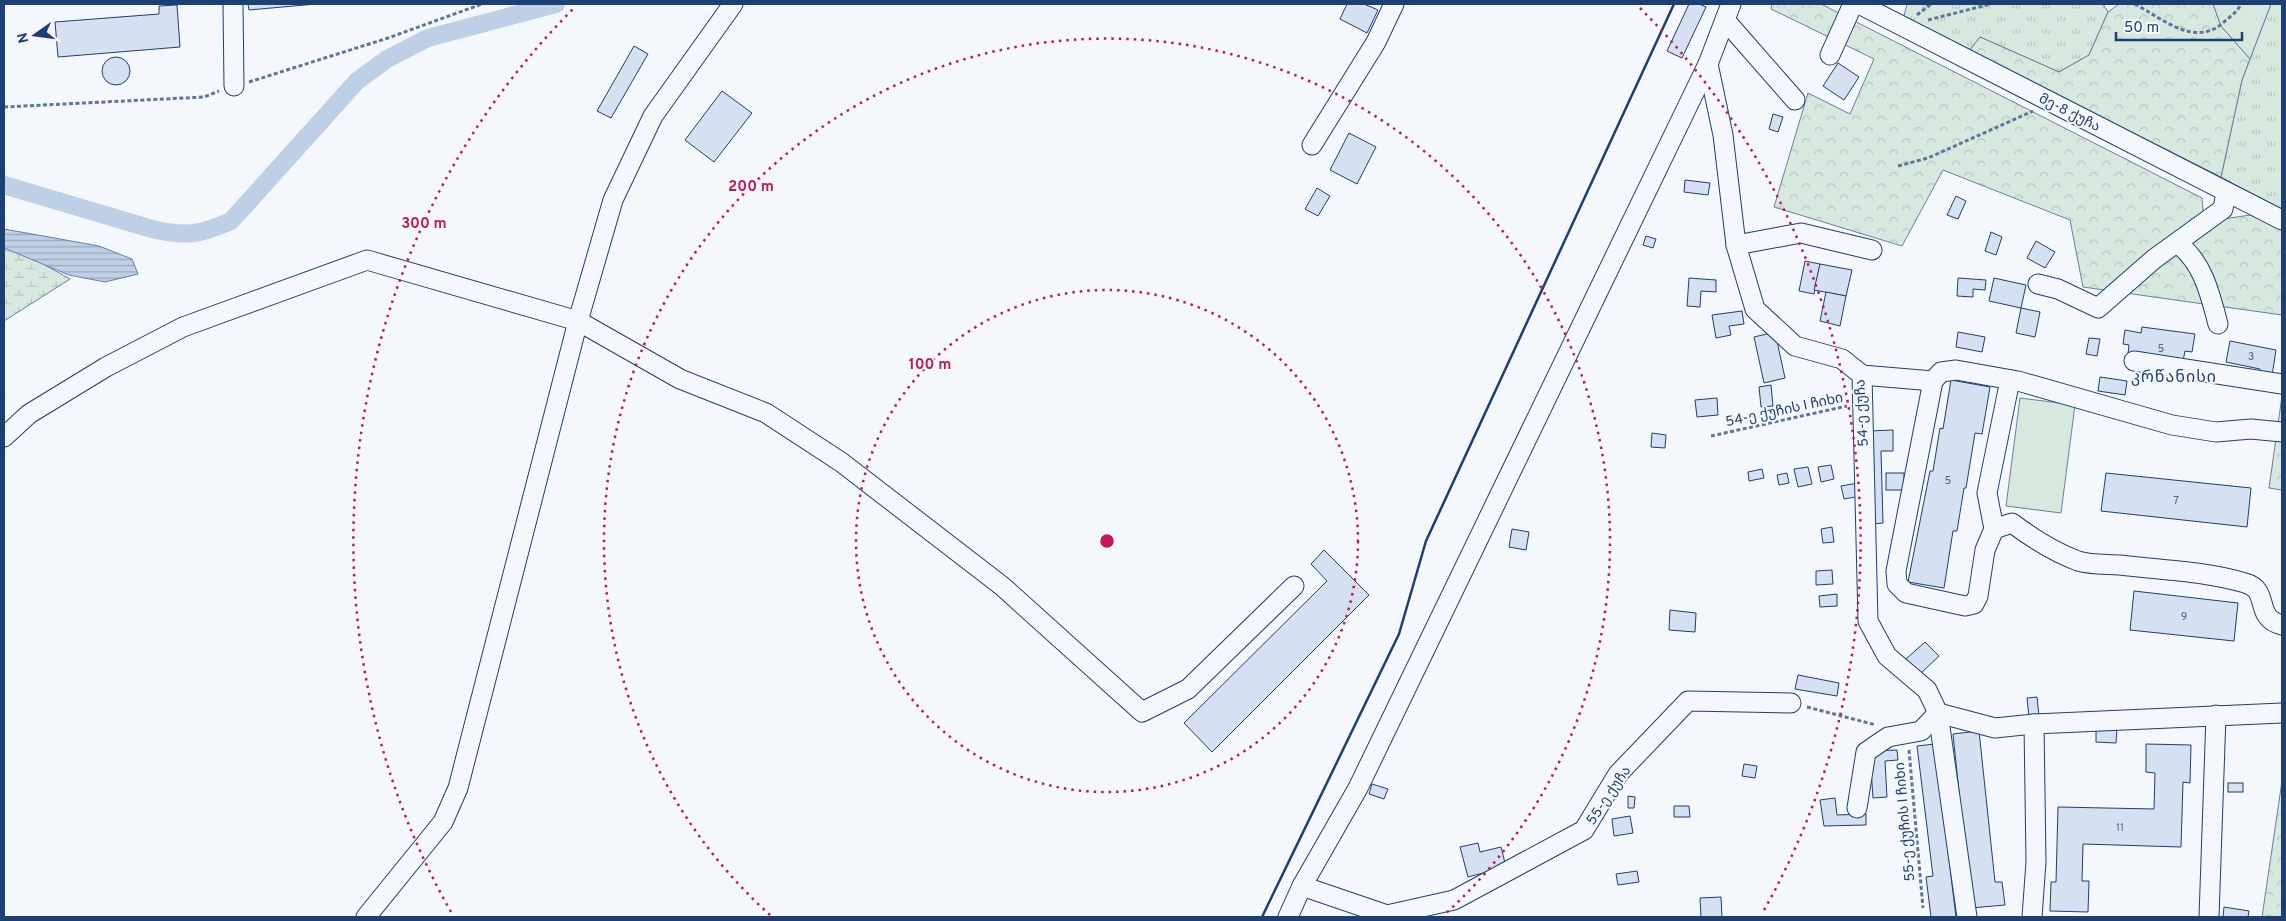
<svg xmlns="http://www.w3.org/2000/svg" width="2286" height="921" viewBox="0 0 2286 921" font-family="Overpass,'Noto Sans Georgian',sans-serif">
	<style>
		.grass { fill: url(#grass-tufts); stroke: #687fa3 }
		.forest { fill: url(#forest-crowns); stroke: #687fa3 }
		.wetland { fill: url(#wetland-marsh); stroke: #687fa3 }
		.pitch { fill: #d7e8df; stroke: #687fa3 }
		.water { fill: url(#water-rules); stroke: #687fa3 }
		.lines { fill: none; stroke-linecap: round; stroke-linejoin: round }
		.canal { stroke: #bed0e5; stroke-width: 18 }
		.building { fill: #d5e0f0; stroke: #1d3f73 }
		.minor-casing { stroke: #1d3f73; stroke-width: 21 }
		.path { stroke: #5e769c; stroke-width: 3; stroke-dasharray: 4 2.5; stroke-linecap: butt }
		.minor { stroke: #f4f7fb; stroke-width: 19 }
		.wall { stroke: #1d3f73; stroke-width: 2.5 }
		.ring { fill: none; stroke: #c2185b; stroke-width: 2.5; stroke-dasharray: 2.5 5 }
		.labels { text-anchor: middle; stroke-width: 4; stroke-linejoin: round; paint-order: stroke }
		.number-label { font-size: 11px; fill: #4b6792 }
		.street-label { font-size: 14px; fill: #1d3f73; stroke: #f4f7fb }
		.quarter-label { font-size: 16px; letter-spacing: 1px; fill: #1d3f73; stroke: #f4f7fb }
		.centre { fill: #c2185b; stroke: #f4f7fb; stroke-width: 2.5 }
		.ring-label { font-size: 15px; text-anchor: middle; font-weight: bold; fill: #c2185b; stroke: #f4f7fb; stroke-width: 4; stroke-linejoin: round; paint-order: stroke }
	</style>
	<defs>
		<pattern id="grass-tufts" width="24" height="20" patternUnits="userSpaceOnUse" patternTransform="scale(1.25)"><rect width="24" height="20" fill="#d7e8df"/><path d="M3 7l-1-3M5 7V3M7 7l1-3M15 17l-1-3M17 17v-4M19 17l1-3" fill="none" stroke="#b8c8c3"/></pattern>
		<pattern id="forest-crowns" width="20" height="18" patternUnits="userSpaceOnUse" patternTransform="scale(1.25)"><rect width="20" height="18" fill="#d7e8df"/><path d="M2 6a3 3 0 1 1 6 0M12 15a3 3 0 1 1 6 0" fill="none" stroke="#b8c8c3"/></pattern>
		<pattern id="wetland-marsh" width="20" height="14" patternUnits="userSpaceOnUse" patternTransform="scale(1.25)"><rect width="20" height="14" fill="#d7e8df"/><path d="M1 5h8M5 5V1M11 12h8M15 12V8" fill="none" stroke="#b8c8c3"/></pattern>
		<pattern id="water-rules" width="6" height="5" patternUnits="userSpaceOnUse" patternTransform="scale(1.25)"><rect width="6" height="5" fill="#bed0e5"/><path d="M0 2.5h6" fill="none" stroke="#9aaabe"/></pattern>
	</defs>
	<rect width="100%" height="100%" fill="#f4f7fb"/>
	<g class="grass">
		<polygon points="1907,4 2103,4 2108,12 2089,55 2059,72 1980,37 1969,51 1904,16"/>
		<polygon points="2271,4 2282,4 2282,211 2221,177 2242,80"/>
	</g>
	<g class="forest">
		<polygon points="1772,4 1821,4 2202,198 2204,222 2250,215 2282,228 2282,315 2083,287 2070,220 1943,170 1902,246 1774,207 1808,93 1850,114 1874,59 1771,9"/>
		<polygon points="2119,4 2213,4 2221,26 2250,59 2242,80 2221,177 1969,51 1980,37 2059,72 2089,55 2108,12"/>
		<polygon points="2282,396 2282,490 2269,488"/>
		<polygon points="2282,781 2282,917 2262,917"/>
	</g>
	<polygon class="wetland" points="4,246 38,261 70,279 4,321"/>
	<g class="pitch">
		<polygon points="2213,4 2271,4 2250,59 2221,26"/>
		<polygon points="2020,398 2075,405 2061,513 2006,506"/>
	</g>
	<polygon class="water" points="4,229 99,246 132,259 138,274 105,282 69,275 4,248"/>
	<g class="lines">
		<path class="canal" d="M4,185L152,229C186,237 199,235 231,221L357,81L387,59L428,38L556,4"/>
	</g>
	<g class="building">
		<polygon points="248,4 316,4 249,10"/>
		<polygon points="1347,4 1364,4 1378,10 1367,33 1340,19"/>
		<polygon points="1689,4 1699,4 1706,7 1682,58 1667,51"/>
		<polygon points="177,5 180,47 58,57 55,22 159,14 159,6"/>
		<polygon points="634,46 648,54 611,118 597,111"/>
		<circle cx="116" cy="71" r="14"/>
		<polygon points="1838,63 1859,77 1844,100 1823,86"/>
		<polygon points="722,91 752,113 714,162 685,140"/>
		<polygon points="1773,114 1783,117 1778,132 1769,129"/>
		<polygon points="1349,133 1376,147 1357,184 1330,170"/>
		<polygon points="1685,180 1710,183 1708,195 1684,192"/>
		<polygon points="1317,188 1330,196 1318,216 1305,209"/>
		<polygon points="1956,196 1966,201 1958,219 1947,215"/>
		<polygon points="1991,232 2002,237 1996,255 1985,251"/>
		<polygon points="1646,236 1656,239 1653,248 1643,245"/>
		<polygon points="2036,241 2055,252 2045,268 2027,258"/>
		<polygon points="1805,261 1820,264 1814,294 1799,291"/>
		<polygon points="1820,264 1852,270 1846,296 1814,290"/>
		<polygon points="1689,278 1716,280 1716,292 1701,291 1700,307 1687,306"/>
		<polygon points="1958,278 1986,280 1985,290 1973,289 1973,297 1957,296"/>
		<polygon points="1994,278 2026,285 2021,308 1989,301"/>
		<polygon points="1826,292 1846,296 1840,326 1820,321"/>
		<polygon points="2021,308 2040,312 2035,337 2016,333"/>
		<polygon points="1742,311 1744,324 1729,326 1731,335 1716,338 1712,315"/>
		<polygon points="2142,327 2195,334 2192,352 2185,351 2182,366 2166,359 2128,354 2129,345 2123,344 2125,330 2141,333"/>
		<polygon points="1775,332 1785,378 1764,383 1754,337"/>
		<polygon points="1958,332 1985,337 1982,352 1956,347"/>
		<polygon points="2089,338 2100,339 2097,356 2086,354"/>
		<polygon points="2230,341 2276,350 2272,376 2259,373 2260,369 2226,362"/>
		<polygon points="2100,377 2127,381 2125,395 2098,391"/>
		<polygon points="1951,380 1990,387 1982,434 1975,433 1966,488 1964,488 1957,531 1953,531 1944,588 1908,582 1930,471 1933,471 1940,428 1943,429"/>
		<polygon points="1771,385 1773,406 1761,407 1759,387"/>
		<polygon points="1717,398 1718,415 1697,417 1695,400"/>
		<polygon points="1893,430 1893,451 1881,451 1883,523 1872,524 1869,431"/>
		<polygon points="1652,433 1666,435 1665,448 1651,447"/>
		<polygon points="1831,465 1834,479 1821,482 1818,467"/>
		<polygon points="1808,467 1812,484 1798,487 1794,469"/>
		<polygon points="1762,469 1764,478 1749,481 1748,472"/>
		<polygon points="1787,473 1789,483 1779,485 1777,475"/>
		<rect x="1886" y="473" width="18" height="17"/>
		<polygon points="2106,473 2251,488 2247,527 2101,511"/>
		<polygon points="1858,483 1861,496 1844,499 1841,486"/>
		<polygon points="1832,527 1834,542 1823,543 1821,529"/>
		<polygon points="1512,529 1529,532 1526,550 1509,547"/>
		<polygon points="1324,550 1369,595 1212,752 1184,723 1327,581 1311,564"/>
		<polygon points="1832,570 1833,584 1816,585 1816,571"/>
		<polygon points="2134,591 2238,603 2234,641 2130,630"/>
		<polygon points="1837,594 1837,606 1820,607 1819,596"/>
		<polygon points="1670,610 1696,613 1695,632 1669,630"/>
		<polygon points="1925,642 1939,656 1920,674 1906,659"/>
		<polygon points="1798,675 1839,683 1837,696 1795,689"/>
		<polygon points="2037,697 2039,716 2029,717 2027,698"/>
		<polygon points="2096,727 2117,728 2116,743 2096,742"/>
		<polygon points="1979,731 1995,882 2002,882 2005,905 1971,908 1953,734"/>
		<polygon points="1935,744 1956,917 1931,917 1926,877 1933,876 1917,746"/>
		<polygon points="2146,744 2191,745 2190,783 2183,782 2181,847 2083,844 2082,881 2089,881 2088,912 2050,911 2051,882 2056,882 2058,807 2154,809 2155,773 2146,772"/>
		<polygon points="1897,750 1898,760 1885,761 1887,797 1873,798 1871,769 1868,751"/>
		<polygon points="1744,764 1757,766 1755,778 1742,776"/>
		<rect x="2228" y="783" width="15" height="9"/>
		<polygon points="1372,784 1388,789 1384,799 1369,794"/>
		<polygon points="1628,796 1635,797 1634,808 1628,808"/>
		<polygon points="1835,798 1837,815 1866,814 1866,825 1824,826 1820,800"/>
		<polygon points="1674,806 1689,806 1690,817 1674,817"/>
		<polygon points="1630,816 1633,833 1614,836 1612,819"/>
		<polygon points="1478,843 1480,852 1501,847 1506,867 1468,877 1460,847"/>
		<polygon points="1637,871 1639,882 1618,885 1616,874"/>
		<polygon points="1721,897 1722,917 1701,917 1700,898"/>
		<polygon points="2224,907 2249,911 2248,917 2223,917"/>
	</g>
	<g class="lines">
		<g class="minor-casing">
			<g id="minor">
				<polyline points="233,4 234,86"/>
				<polyline points="1859,4 2282,220"/>
				<polyline points="1725,20 1795,100"/>
				<polyline points="1830,55 1853,4"/>
				<polyline points="1708,64 1723,135 1736,245 1755,309 1795,346 1842,359 1862,375 1868,621 1887,656 1927,690 1938,713 1995,728 2034,724 2282,713"/>
				<polyline points="1312,145 1376,42 1394,4"/>
				<path d="M2177,243C2203,262 2210,294 2218,324"/>
				<polyline points="1736,245 1801,233 1872,250"/>
				<polyline points="2038,284 2058,289 2098,308 2154,259 2223,209 2226,192"/>
				<polyline points="2134,361 2282,384"/>
				<polyline points="1862,375 1933,381"/>
				<path d="M2282,432L2251,429L2216,432L2172,425L2018,381L1956,370L1941,372L1933,381L1896,571L1897,584L1906,593L1965,606L1974,604L1978,596L1985,550L1994,529L2012,523C2032,538 2054,552 2078,561C2090,565 2107,564 2120,565C2162,570 2205,571 2245,583C2271,590 2253,618 2282,625"/>
				<polyline points="4,437 29,414 106,367 183,327 367,260 578,321 680,379 766,413 841,462 1002,586 1142,712 1188,689 1294,586"/>
				<polyline points="1994,529 1987,493 2010,380"/>
				<polyline points="1938,713 1967,917"/>
				<polyline points="1857,808 1866,752 1888,737 1921,731 1938,713"/>
				<polyline points="1302,886 1387,915 1454,900 1584,830 1618,774 1688,701 1791,703"/>
				<polyline points="366,917 443,822 458,788 578,321 613,200 653,116 733,4"/>
				<polyline points="1288,917 1302,886 1358,788 1708,64 1731,4"/>
				<polyline points="2032,917 2036,862 2034,724"/>
				<polyline points="2209,917 2216,715"/>
			</g>
		</g>
		<g class="path">
			<path d="M2135,4C2163,19 2196,49 2225,21C2231,16 2238,11 2241,4"/>
			<polyline points="1917,15 1931,4"/>
			<polyline points="1928,20 1991,4"/>
			<polyline points="249,82 388,38 482,4"/>
			<polyline points="4,107 204,97 219,91"/>
			<polyline points="1898,166 1928,158 2033,111"/>
			<polyline points="1711,436 1847,406"/>
			<polyline points="1807,707 1876,725"/>
			<polyline points="1909,750 1923,908"/>
		</g>
		<use href="#minor" class="minor"/>
		<polyline class="wall" points="1262,917 1399,634 1426,541 1674,4"/>
	</g>
	<g class="ring">
		<circle cx="1107" cy="541" r="251"/>
		<path d="M770 915A503 503 0 1 1 1444 915"/>
		<path d="M451 912A754 754 0 0 1 574 8M1640 8A754 754 0 0 1 1763 912"/>
	</g>
	<g class="labels">
		<g class="number-label">
			<text x="2161" y="352">5</text>
			<text x="2251" y="360">3</text>
			<text x="1948" y="484">5</text>
			<text x="2176" y="504">7</text>
			<text x="2184" y="620">9</text>
			<text x="2120" y="831">11</text>
		</g>
		<g class="street-label">
			<text transform="translate(2070 112) rotate(27)" y="5">მე-8 ქუჩა</text>
			<text transform="translate(1784 409) rotate(-12)" y="5">54-ე ქუჩის I ჩიხი</text>
			<text transform="translate(1861 413) rotate(-93)" y="5">54-ე ქუჩა</text>
			<text transform="translate(1608 795) rotate(-56)" y="5">55-ე ქუჩა</text>
			<text transform="translate(1904 822) rotate(-95)" y="5">55-ე ქუჩის I ჩიხი</text>
		</g>
		<g class="quarter-label">
			<text x="2174" y="382">კრწანისი</text>
		</g>
	</g>
	<circle cx="1107" cy="541" r="8" class="centre"/>
	<g class="ring-label">
		<text x="751" y="191">200 m</text>
		<text x="424" y="228">300 m</text>
		<text x="930" y="369">100 m</text>
	</g>
	<rect width="2286" height="921" fill="none" stroke="#1d3f73" stroke-width="10"/>
	<g transform="translate(35 35) rotate(256)" stroke="#f4f7fb" stroke-width="4" paint-order="stroke">
	<path d="M0-4L9 19L0 12L-9 19Z" fill="#1d3f73"/>
	<text y="-8" font-size="14" font-weight="bold" text-anchor="middle" fill="#1d3f73">N</text>
	</g>
	<path d="M2116 32v8h126v-8" fill="none" stroke="#1d3f73" stroke-width="2.5"/>
	<text x="2124" y="32" font-size="15" fill="#1d3f73" stroke="#f4f7fb" stroke-width="4" paint-order="stroke">50 m</text>
</svg>
